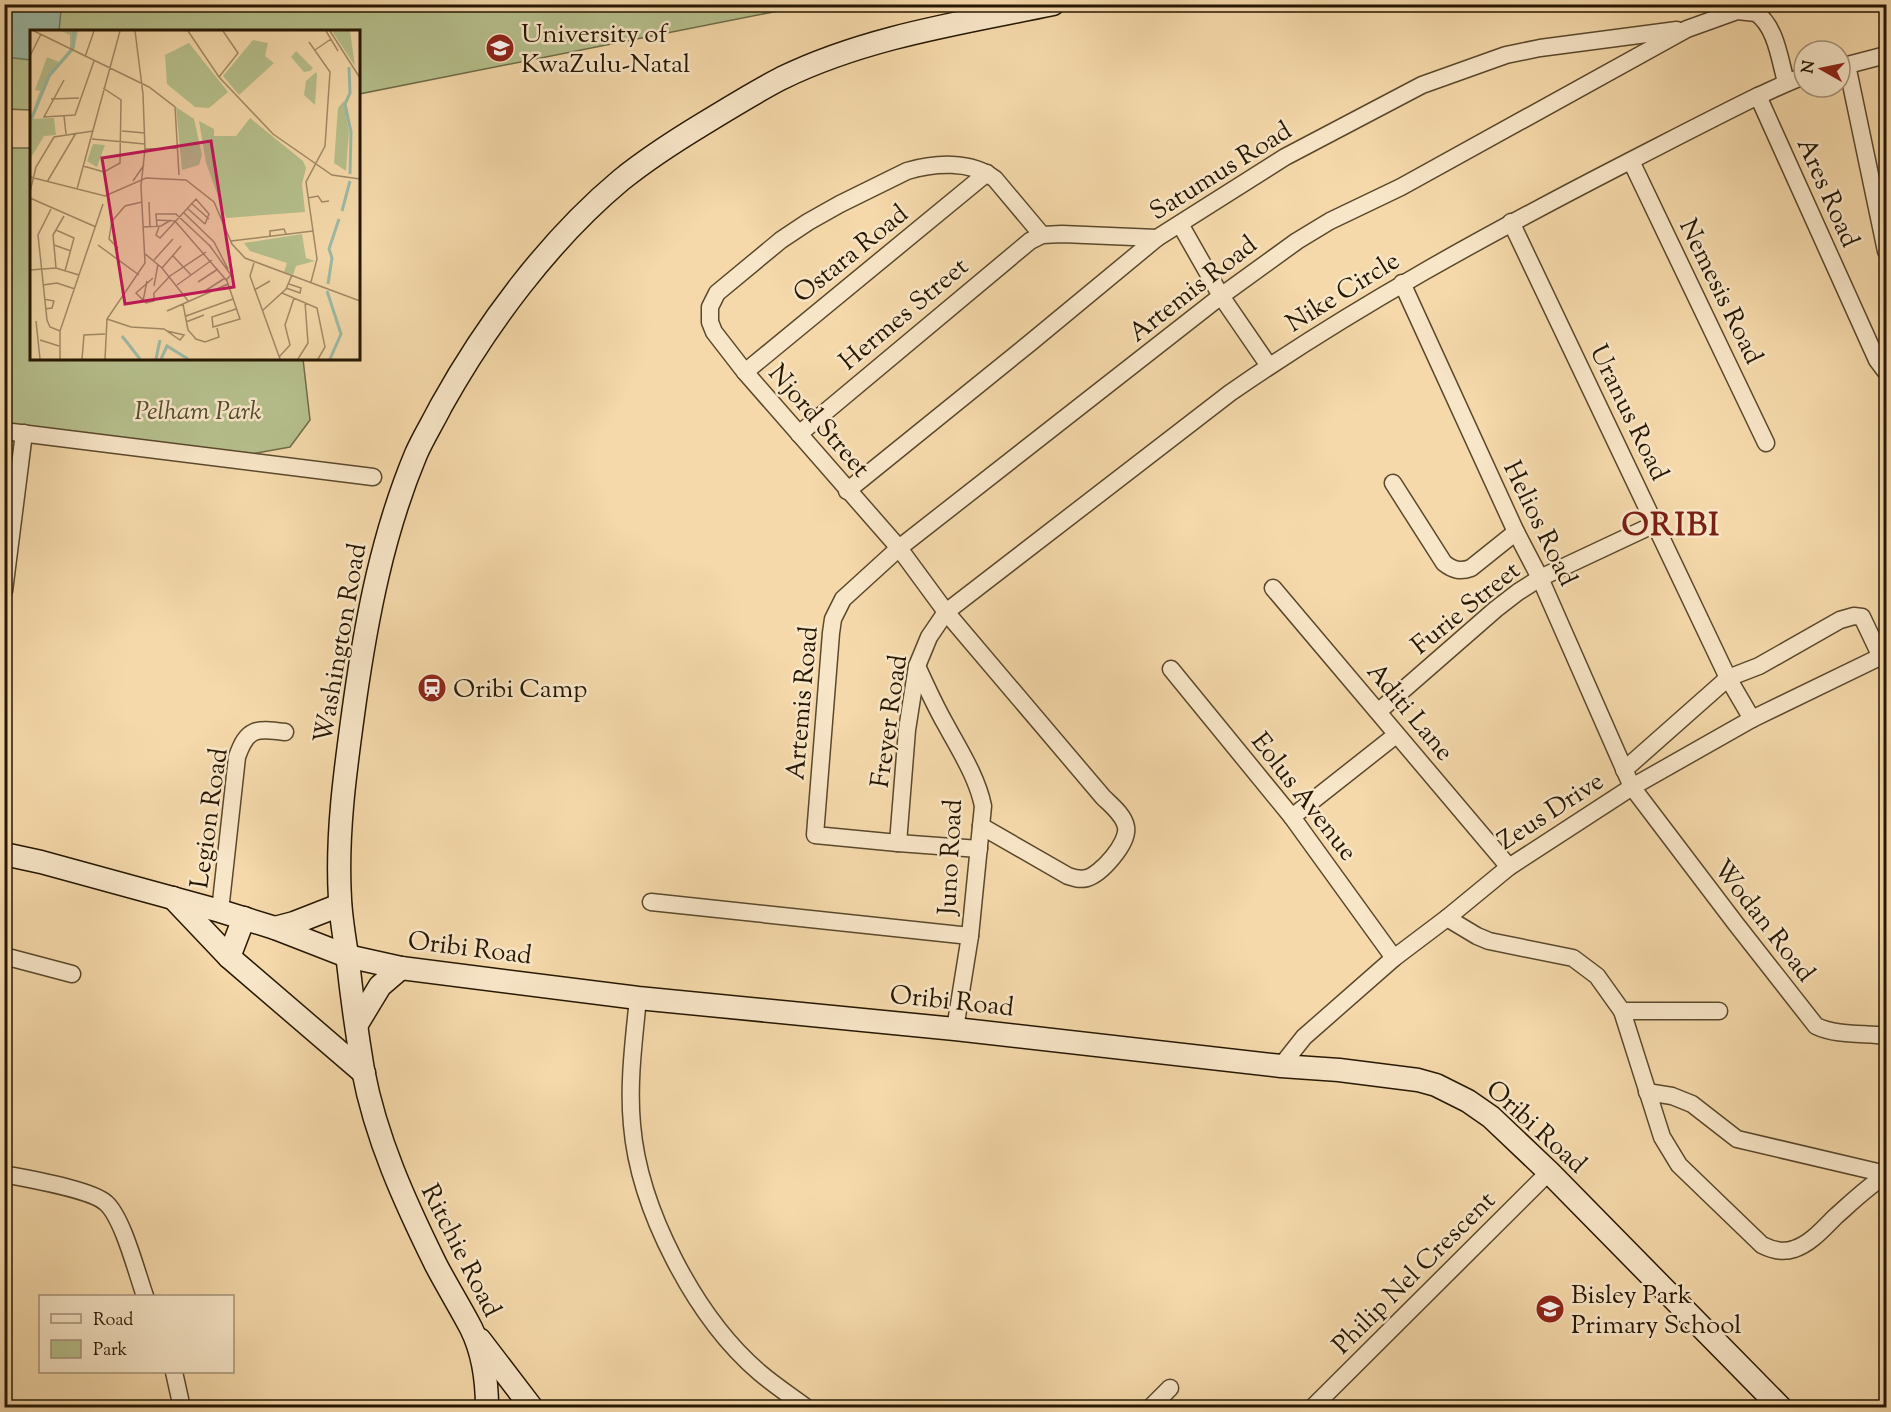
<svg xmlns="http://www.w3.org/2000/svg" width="1891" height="1412" viewBox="0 0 1891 1412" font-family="'Sorts Mill Goudy',serif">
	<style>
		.green { fill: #b6c08d; stroke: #6e6c48; stroke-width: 1.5 }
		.water { fill: #9cbaa6; stroke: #6d7964; stroke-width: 1.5 }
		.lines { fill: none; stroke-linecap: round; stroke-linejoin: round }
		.street-casing { stroke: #5a482c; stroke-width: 19 }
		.secondary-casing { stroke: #261702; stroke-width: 25 }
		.street { stroke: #f8e6c8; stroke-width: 16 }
		.secondary { stroke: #f8e6c8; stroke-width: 22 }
		.labels { text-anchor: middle; stroke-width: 5; stroke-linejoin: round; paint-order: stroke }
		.poi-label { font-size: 26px; fill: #261702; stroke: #f8e6c8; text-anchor: start }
		.street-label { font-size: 26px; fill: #261702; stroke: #f8e6c8 }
		.park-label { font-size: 26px; font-style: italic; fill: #514a2c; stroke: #f8e6c8 }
		.district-label { font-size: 32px; font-weight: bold; letter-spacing: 1.5px; fill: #7a1f14; stroke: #f8e6c8 }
		.inset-river { fill: none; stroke: #9cbaa6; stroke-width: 3 }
		.inset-road { fill: none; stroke: #a28b67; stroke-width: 1.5 }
		.view { fill: #c2185b; fill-opacity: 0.15; stroke: #c2185b; stroke-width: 3 }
		.inset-edge { fill: none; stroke: #261702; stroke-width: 3 }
	</style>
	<rect width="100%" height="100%" fill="#f5d9aa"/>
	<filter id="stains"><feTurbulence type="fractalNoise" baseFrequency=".00333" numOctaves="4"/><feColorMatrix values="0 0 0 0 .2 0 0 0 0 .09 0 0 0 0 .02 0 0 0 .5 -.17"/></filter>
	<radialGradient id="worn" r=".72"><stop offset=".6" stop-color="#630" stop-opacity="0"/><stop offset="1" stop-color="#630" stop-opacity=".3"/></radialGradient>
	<g class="green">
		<polygon points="5,5 808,5 359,94 358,32 32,32 31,110 5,109"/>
		<polygon points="4,148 31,148 32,358 303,359 310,420 290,447 202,463 5,439"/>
	</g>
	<polygon class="water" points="4,5 61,10 59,31 32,32 31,60 5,57"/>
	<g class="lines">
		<g class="street-casing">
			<g id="street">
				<polyline points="1847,65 1886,251"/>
				<polyline points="1840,67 1886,55"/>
				<polyline points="1758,96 1877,360 1886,372"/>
				<polyline points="1631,161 1766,443"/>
				<polyline points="1511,222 1728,678 1752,719"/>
				<polyline points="1180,224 1221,296 1269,366"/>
				<path d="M1402,283L1516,532L1540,578L1632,787L1736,924L1816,1026C1837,1036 1864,1033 1886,1036"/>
				<polyline points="745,372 987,173"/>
				<polyline points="4,431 373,477"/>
				<polyline points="799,434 1030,241 1042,235 1062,234 1157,238"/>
				<path d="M1393,483L1444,563C1453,570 1460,572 1471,568L1516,532"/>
				<polyline points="847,491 1030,343 1157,238 1285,157 1422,85 1506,55 1540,48 1677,30"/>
				<polyline points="1273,588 1509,867"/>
				<polyline points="4,591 24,433"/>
				<path d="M917,666C926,686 935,706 946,725C960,751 977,777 983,806L970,936L955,1029"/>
				<polyline points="1171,669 1292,817 1394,958"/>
				<polyline points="1379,711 1496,609 1518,592 1540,578 1655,524"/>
				<polyline points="1624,770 1728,678 1759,666 1840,620 1854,616 1862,617 1881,657"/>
				<polyline points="1292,817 1396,735"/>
				<path d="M981,826L1068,876C1074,878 1080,880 1087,878C1101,874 1129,843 1126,827C1124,815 1111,805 1103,797L946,612L899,548L745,372L714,332L710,322V307L717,293L781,240L808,222L840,204L907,171C934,163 971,160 995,179L1042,235"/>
				<path d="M898,843L907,730L917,666L929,637L946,612L1230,393C1356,306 1488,234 1624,164C1669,141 1713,118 1758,96C1774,89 1788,82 1804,76"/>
				<path d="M979,849L898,843L815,835L831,633L833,619L843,599L899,548L1221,296L1297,241L1330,221L1401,187L1687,29L1737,11L1756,13C1776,26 1780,61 1786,82"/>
				<polyline points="651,902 970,936"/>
				<path d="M220,911L237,757C247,728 256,728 285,732"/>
				<polyline points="1447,918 1477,936 1489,941 1573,958 1597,976 1622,1011 1719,1011"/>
				<polyline points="4,956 72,974"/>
				<path d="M638,998C634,1040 628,1083 632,1125C639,1209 695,1317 759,1372C774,1385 791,1396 807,1408"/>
				<path d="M1622,1011L1662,1137L1679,1165L1762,1245C1772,1250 1783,1253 1794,1249C1810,1244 1823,1229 1835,1217C1852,1202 1867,1187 1886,1175"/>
				<polyline points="1281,1066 1304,1037 1394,958 1447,918 1509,867 1632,787 1752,719 1886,654"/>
				<polyline points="1647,1092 1672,1096 1692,1104 1737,1139 1886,1174"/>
				<path d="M4,1174C27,1179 91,1189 106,1203C123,1218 137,1274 145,1296"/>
				<polyline points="174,1372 182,1408"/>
				<polyline points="1150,1408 1170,1388"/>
				<polyline points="1312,1408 1549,1172"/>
			</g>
		</g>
		<g class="secondary-casing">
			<g id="secondary">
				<polyline points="4,854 41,862 220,911 275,928 347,956 401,968 638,998 955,1029 1281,1066 1339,1070 1418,1080 1436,1085 1468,1101 1491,1117 1549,1172 1781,1408"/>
				<polyline points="173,898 229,957 364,1073"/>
				<polyline points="275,928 294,923 340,905"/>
				<polyline points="229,957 244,918"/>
				<polyline points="357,1024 380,986 401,968"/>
				<polyline points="480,1340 532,1408"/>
				<path d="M487,1408C487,1382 483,1352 471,1328C460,1307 447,1286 436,1265C405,1202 376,1139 363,1070C357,1034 352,998 348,962C345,941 341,920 340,899C336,833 346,765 355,700C367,616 383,533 416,454C423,438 433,422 441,406C486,325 549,240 621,180C647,159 675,141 703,124C729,108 755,92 782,78C866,37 961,23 1053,4"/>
			</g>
		</g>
		<use href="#street" class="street"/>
		<use href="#secondary" class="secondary"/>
	</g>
	<defs>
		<g id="university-disc" transform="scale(1.5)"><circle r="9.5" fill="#8f2418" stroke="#f8e6c8"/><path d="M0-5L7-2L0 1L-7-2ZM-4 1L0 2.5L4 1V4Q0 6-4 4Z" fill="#fff"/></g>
		<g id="station-disc" transform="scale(1.5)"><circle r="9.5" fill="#8f2418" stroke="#f8e6c8"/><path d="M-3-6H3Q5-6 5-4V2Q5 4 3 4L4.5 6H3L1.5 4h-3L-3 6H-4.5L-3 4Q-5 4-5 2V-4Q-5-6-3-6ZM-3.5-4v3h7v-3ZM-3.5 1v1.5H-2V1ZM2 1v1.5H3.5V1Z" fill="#fff"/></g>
		<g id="school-disc" transform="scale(1.5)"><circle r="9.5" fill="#8f2418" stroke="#f8e6c8"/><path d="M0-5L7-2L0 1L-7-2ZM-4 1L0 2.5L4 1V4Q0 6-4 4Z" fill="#fff"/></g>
	</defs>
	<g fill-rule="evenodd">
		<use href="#university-disc" x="500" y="48"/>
		<use href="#station-disc" x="432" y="688"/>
		<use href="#school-disc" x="1550" y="1309"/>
	</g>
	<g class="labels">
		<g class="poi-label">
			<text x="521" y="42">University of<tspan x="521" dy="30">KwaZulu-Natal</tspan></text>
			<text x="453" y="697">Oribi Camp</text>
			<text x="1571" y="1303">Bisley Park<tspan x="1571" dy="30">Primary School</tspan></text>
		</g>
		<g class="street-label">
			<text transform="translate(1220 170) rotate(-32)" y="9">Satumus Road</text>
			<text transform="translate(1829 192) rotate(66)" y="9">Ares Road</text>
			<text transform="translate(850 253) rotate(-39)" y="9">Ostara Road</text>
			<text transform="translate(1192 288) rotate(-38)" y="9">Artemis Road</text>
			<text transform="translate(1342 291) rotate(-32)" y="9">Nike Circle</text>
			<text transform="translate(1722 291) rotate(64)" y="9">Nemesis Road</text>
			<text transform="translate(903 313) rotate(-40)" y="9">Hermes Street</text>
			<text transform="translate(1630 412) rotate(64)" y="9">Uranus Road</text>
			<text transform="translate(820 420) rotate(49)" y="9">Njord Street</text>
			<text transform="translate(1541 523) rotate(64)" y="9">Helios Road</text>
			<text transform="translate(1465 607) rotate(-39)" y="9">Furie Street</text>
			<text transform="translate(339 643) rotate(-80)" y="9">Washington Road</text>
			<text transform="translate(801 703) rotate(-85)" y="9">Artemis Road</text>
			<text transform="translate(1411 711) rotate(50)" y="9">Aditi Lane</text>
			<text transform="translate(888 721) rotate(-82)" y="9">Freyer Road</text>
			<text transform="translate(1305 796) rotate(52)" y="9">Eolus Avenue</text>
			<text transform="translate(1550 810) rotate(-33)" y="9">Zeus Drive</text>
			<text transform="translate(208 818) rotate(-82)" y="9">Legion Road</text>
			<text transform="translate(949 857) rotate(-87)" y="9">Juno Road</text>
			<text transform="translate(1765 920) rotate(52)" y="9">Wodan Road</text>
			<text transform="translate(470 947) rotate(7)" y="9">Oribi Road</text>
			<text transform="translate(952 1000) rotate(6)" y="9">Oribi Road</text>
			<text transform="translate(1537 1126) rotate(42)" y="9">Oribi Road</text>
			<text transform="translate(462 1250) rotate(63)" y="9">Ritchie Road</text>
			<text transform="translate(1413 1272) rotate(-45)" y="9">Philip Nel Crescent</text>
		</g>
		<g class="park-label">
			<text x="198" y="419">Pelham Park</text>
		</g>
		<g class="district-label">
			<text x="1671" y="535">ORIBI</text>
		</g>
	</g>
	<g transform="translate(30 30)">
		<rect width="330" height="330" fill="#f5d9aa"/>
		<path d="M31,1H48L44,20L21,46L2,89L24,88L26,105L14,106L0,129V88L10,61L5,60L17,27L29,32L40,19V5ZM302,1H320L325,36ZM223,10L238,13L235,26L244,33L209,65L193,46ZM159,13L198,62L179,78L165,77L137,54L135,25ZM266,21L283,38L280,41L274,42L261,27ZM286,42L287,44L285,75L274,65L276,51ZM314,71L319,102L316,141L304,133L308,78ZM146,77L164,89L172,125L169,135L152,140ZM220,88L273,131L276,138L272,154L275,182L196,188L176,133L169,91L184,99V106H206ZM63,114L75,115L67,137L57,131ZM272,204L276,228L285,231L266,236L263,245L254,242L257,233L220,221L214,213Z" fill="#b6c08d"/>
		<path class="inset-river" d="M319,37L320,63L315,74L321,102L320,144M0,93L19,46L43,18L44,1M312,181L320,151M298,254L302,228L299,219L309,189M297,261L311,304L300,329M92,306L110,329M126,329L130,310M131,329L137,316L158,329"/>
		<path class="inset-road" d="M4,1L119,57L145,77L149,145M158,1L189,47L243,104L302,145L330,149M296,1L308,21M300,1L330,48M279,12L300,42L295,116L276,152L287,229L281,252M285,20L301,9M0,26L11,4M55,27L64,1M189,47L208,23L193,1M34,50L14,87L45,85L64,31M21,69L49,68M34,86L36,104M92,101L115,103M62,109L115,114M115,119L148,118M53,136L74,142L90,133L91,70L73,58M0,147L75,166L116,148L156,150L184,172L202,214L215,228L330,271M103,151L114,135M17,152L46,103M47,159L90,1M0,162L6,137L24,107L63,101M0,168L66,197M278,168L288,166L292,172L299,171M119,172L120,197M161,173L179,189M157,178L175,194M21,179L8,205L17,290L20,297L30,301M153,182L184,212L198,239M127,190L145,191L197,251L210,289L183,297L182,287L206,279M113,197L131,196L141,190M127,197L126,184H146L180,216L201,245L196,250M129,197L126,205L130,208L166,169L179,184L175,194M26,200L44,208L35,241M240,206V201L254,199L256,204M201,211L283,201M24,215L41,221M68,215L109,245M88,218L79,209L82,191L95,176L112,172M114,223L132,238L159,272M143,226L161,245M124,230L143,209M224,233L220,246L250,329M26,238L23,205L34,186M132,238L151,216M0,240L26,238L49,245M123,248L106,263L116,273L124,271V263L140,246L176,222M168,252L188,239M13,255L27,253L45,259M147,255L182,230M124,256L128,234M256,258L270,263L271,258L259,254M224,260L240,251M175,261L195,248M252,263L287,278L295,317L288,329M14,269L24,271L22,278L15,279M113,271L117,251M153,274L158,300L166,309L175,312L189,307L187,298M137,281L198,254M232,281L256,259L262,245M156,286L203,269M77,289L101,297L134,299L150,310L154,305L137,301M6,291L10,329M156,292L174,285M10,310L29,316M249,327L260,315L255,295L264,268M30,329V301L73,174M52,329L54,305L75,304M75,329L77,289L115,233L111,156L115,119L113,64L105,1M268,329L278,313L275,272"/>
		<path class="view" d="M181,111L204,257L95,274L72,128Z"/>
		<rect width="330" height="330" class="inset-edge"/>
	</g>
	<rect width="1891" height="1412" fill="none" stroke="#f5d9aa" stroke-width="24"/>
	<rect x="6" y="6" width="1879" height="1400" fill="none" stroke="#261702" stroke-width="3"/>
	<rect x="12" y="12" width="1867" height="1388" fill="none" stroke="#261702" stroke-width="1.5"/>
	<rect x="39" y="1295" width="195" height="78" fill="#f8e6c8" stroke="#a49379" stroke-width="1.5"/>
	<rect x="51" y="1314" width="30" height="9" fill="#f8e6c8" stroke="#a49379" stroke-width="1.5"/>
	<text x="93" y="1325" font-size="18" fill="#261702">Road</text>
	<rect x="51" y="1340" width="30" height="18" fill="#b6c08d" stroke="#a49379" stroke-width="1.5"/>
	<text x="93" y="1355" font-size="18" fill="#261702">Park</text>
	<g transform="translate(1822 69) rotate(279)"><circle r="28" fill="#f8e6c8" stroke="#a49379" stroke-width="1.5"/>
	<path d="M0-4.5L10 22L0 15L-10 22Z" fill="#8f2418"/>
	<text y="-9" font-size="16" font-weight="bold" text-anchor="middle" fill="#261702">N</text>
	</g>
	<rect width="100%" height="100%" filter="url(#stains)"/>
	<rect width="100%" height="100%" fill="url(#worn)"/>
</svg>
